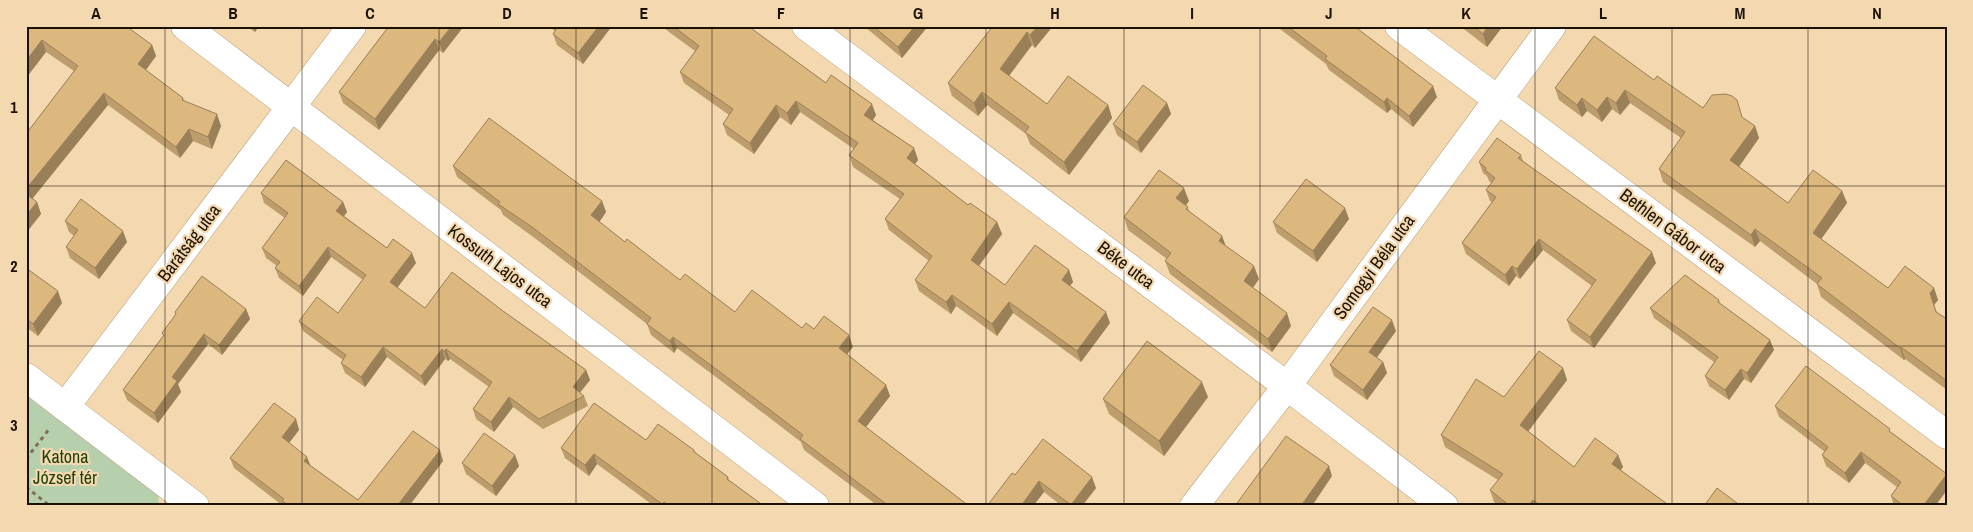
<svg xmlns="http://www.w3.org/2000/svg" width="1973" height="532" viewBox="0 0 1973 532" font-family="'Archivo Narrow',sans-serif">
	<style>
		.green { fill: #b6cfad }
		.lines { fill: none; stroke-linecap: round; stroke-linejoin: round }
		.street-casing { stroke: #b89e77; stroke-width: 29 }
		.path { stroke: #806e54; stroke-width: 3; stroke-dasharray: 4 4; stroke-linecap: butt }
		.street { stroke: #fff; stroke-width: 28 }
		.wall { fill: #bd9d6c }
		.shaded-wall { fill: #9a8058 }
		.building { fill: #dcb77e; stroke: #9a8058 }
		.grid { fill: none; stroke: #1b1204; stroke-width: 1; stroke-opacity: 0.55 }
		.labels { text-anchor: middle; stroke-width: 4.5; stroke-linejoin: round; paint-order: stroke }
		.street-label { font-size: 18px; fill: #1b1204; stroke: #f4d8b0 }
		.park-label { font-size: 18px; fill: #1b3f07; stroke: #f4d8b0 }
		.neatline { fill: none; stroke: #1b1204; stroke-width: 2 }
		.grid-label { font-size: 16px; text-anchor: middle; font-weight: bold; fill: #1b1204 }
	</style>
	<rect width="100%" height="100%" fill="#f4d8b0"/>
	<polygon class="green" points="26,390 158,493 159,506 26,506"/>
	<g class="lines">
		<g class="street-casing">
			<g id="street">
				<polyline points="185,26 815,506"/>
				<polyline points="806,26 1287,386 1444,506"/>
				<polyline points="1399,26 1947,435"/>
				<polyline points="26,377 195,506"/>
				<polyline points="65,407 352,26"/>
				<polyline points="1194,506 1287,386 1552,26"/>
			</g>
		</g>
		<g class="path">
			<polyline points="26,459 50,428"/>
			<polyline points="26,487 50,506"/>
		</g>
		<use href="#street" class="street"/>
	</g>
	<g class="wall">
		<polygon points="26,26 152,45 156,56 146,70 183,98 184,101 221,126 212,149 193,141 180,158 108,105 32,199 37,202 41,214 26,233 26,134 74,71 46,52 26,78"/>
		<polygon points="246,26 259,26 255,32"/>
		<polygon points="389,26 464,26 443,53 439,50 379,130 343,103 339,92"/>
		<polygon points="548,26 612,26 583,64 557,45 553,34 555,31"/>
		<polygon points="661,26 748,26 826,83 876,115 873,120 914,148 918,160 915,164 968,205 997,222 1002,234 979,266 1005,285 1069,270 1073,282 1070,286 1110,323 1081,362 1013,313 997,336 956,306 951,314 919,291 915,280 929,261 889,230 885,219 900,199 853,167 849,155 854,149 800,112 791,125 780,117 754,154 727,135 723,124 729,115 684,83 680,72 695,51"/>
		<polygon points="864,26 928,26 902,58"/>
		<polygon points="993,26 1053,26 1035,48 1032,45 1009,76 1047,104 1108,105 1112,118 1069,175 1030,144 1026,134 987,105 978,116 952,96 948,83"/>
		<polygon points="1279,26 1354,26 1437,97 1413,127 1391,109 1387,113 1329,70 1326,64 1280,29"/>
		<polygon points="1460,26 1503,26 1487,47"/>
		<polygon points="1654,80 1703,108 1743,118 1755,126 1759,138 1739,167 1788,203 1842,191 1847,203 1821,239 1888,288 1934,288 1938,300 1934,305 1937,312 1947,319 1947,390 1905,359 1904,360 1821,297 1817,284 1760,241 1755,247 1663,182 1659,169 1681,138 1630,103 1620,115 1612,109 1602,122 1587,111 1582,117 1559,100 1555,88"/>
		<polygon points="1167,103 1171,114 1141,153 1117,135 1113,124"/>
		<polygon points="1521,155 1523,161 1656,263 1594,348 1571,331 1567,320 1592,286 1543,250 1520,279 1516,276 1509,286 1466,254 1462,243 1492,202 1490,201 1486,190 1492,183 1489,181 1487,176 1483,173 1479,162"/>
		<polygon points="453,166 602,201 606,212 599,222 625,242 680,280 735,312 802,328 814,329 853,347 847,354 886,385 890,396 866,427 969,506 878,506 804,450 801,442 724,383 677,348 674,353 651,335 647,324 536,239 503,215 501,210 457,177"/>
		<polygon points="261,193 343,202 347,212 344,216 387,248 416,263 397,288 425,308 503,311 586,370 590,380 580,393 584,396 588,406 543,429 513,407 494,432 476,419 473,409 489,387 450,359 448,361 445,359 425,386 387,357 365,387 345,373 341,363 343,360 303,331 299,321 338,313 363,280 331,257 303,296 279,278 275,268 277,266 266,258 262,248 285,218 264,203"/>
		<polygon points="1189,201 1186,205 1188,207 1189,212 1222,236 1225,246 1259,279 1253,288 1291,326 1272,352 1170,274 1165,261 1167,259 1128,230 1124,217"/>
		<polygon points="1349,219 1317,262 1277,233 1273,222"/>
		<polygon points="65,221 127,242 99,279 70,258 66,247 74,236 69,232"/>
		<polygon points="26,268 62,303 38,336 26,327"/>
		<polygon points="1719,300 1720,304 1770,340 1774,350 1751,383 1744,379 1729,400 1709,386 1705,376 1714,362 1654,318 1650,308"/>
		<polygon points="246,309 250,319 222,355 208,344 178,384 181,392 158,423 127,400 123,390 163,336 162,333 176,315 175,312"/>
		<polygon points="1396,331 1376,358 1383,362 1387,373 1367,400 1334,376 1330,365"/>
		<polygon points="1563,368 1567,380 1528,431 1574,467 1618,455 1623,467 1620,470 1670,506 1499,506 1494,502 1490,490 1498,480 1445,447 1441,435 1504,397"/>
		<polygon points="1208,397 1164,456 1109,414 1103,399"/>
		<polygon points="1775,406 1891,432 1947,474 1947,490 1935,506 1894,506 1891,496 1897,487 1865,463 1849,483 1826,466 1822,455 1825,452 1779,417"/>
		<polygon points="296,419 299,430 289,443 310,465 358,500 443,461 409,506 283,506 234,468 230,458"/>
		<polygon points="646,440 694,450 696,453 728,477 729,480 764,506 654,506 597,464 589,476 565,458 561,448"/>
		<polygon points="515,455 519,466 496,496 466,474 462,463"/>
		<polygon points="1015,475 1096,488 1082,506 1062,506 1044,492 1033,506 987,506"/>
	</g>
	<g class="shaded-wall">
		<polygon points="252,26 259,26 255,32"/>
		<polygon points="452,26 464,26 443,53 439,42"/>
		<polygon points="599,26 612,26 583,64 578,53"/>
		<polygon points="915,26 928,26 902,58 898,47"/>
		<polygon points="1038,26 1053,26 1035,48 1030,35"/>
		<polygon points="1488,26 1503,26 1487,47 1483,34"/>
		<polygon points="1027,32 1032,45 1005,81 1000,69"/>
		<polygon points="435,39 439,50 379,130 375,119"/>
		<polygon points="42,40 46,52 26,78 26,61"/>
		<polygon points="152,45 156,56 142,75 138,64"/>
		<polygon points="1433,86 1437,97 1413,127 1409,116"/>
		<polygon points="1625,90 1630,103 1620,115 1616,103"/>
		<polygon points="982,92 987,105 978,116 974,103"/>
		<polygon points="104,93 108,105 28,204 26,199 26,189"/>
		<polygon points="1607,97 1612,109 1602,122 1597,110"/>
		<polygon points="1387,98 1391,109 1387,113 1384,102"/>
		<polygon points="1582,98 1587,111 1582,117 1577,105"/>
		<polygon points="796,101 800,112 791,125 787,113"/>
		<polygon points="1167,103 1171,114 1141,153 1137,142"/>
		<polygon points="872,104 876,115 869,126 864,115"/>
		<polygon points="776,105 780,117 754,154 750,143"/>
		<polygon points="1108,105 1112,118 1069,175 1064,162"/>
		<polygon points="217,114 221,126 212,149 208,137"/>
		<polygon points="1755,126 1759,138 1735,172 1730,160"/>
		<polygon points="189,129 193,141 180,158 176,147"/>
		<polygon points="914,148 918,160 911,169 907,158"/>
		<polygon points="1184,188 1189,201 1181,211 1176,198"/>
		<polygon points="1842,191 1847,203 1817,245 1813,233"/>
		<polygon points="602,201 606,212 596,227 591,215"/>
		<polygon points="37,202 41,214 26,233 26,216"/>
		<polygon points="343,202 347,212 340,221 336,211"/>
		<polygon points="1345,208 1349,219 1317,262 1313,251"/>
		<polygon points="997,222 1002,234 975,271 971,260"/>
		<polygon points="1755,229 1760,241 1755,247 1751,235"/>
		<polygon points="123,231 127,242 99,279 95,268"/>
		<polygon points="1222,236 1227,249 1219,241"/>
		<polygon points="1539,239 1543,250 1520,279 1517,269"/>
		<polygon points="328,247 331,257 303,296 299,286"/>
		<polygon points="1652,252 1656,263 1594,348 1590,337"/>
		<polygon points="412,253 416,263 394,292 390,282"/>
		<polygon points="1254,266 1259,279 1248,294 1244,281"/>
		<polygon points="1512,266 1516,276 1509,286 1505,275"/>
		<polygon points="1069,270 1073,282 1066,291 1062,280"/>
		<polygon points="1934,288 1938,300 1934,305 1930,293"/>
		<polygon points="58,291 62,303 38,336 33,324"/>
		<polygon points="952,295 956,306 951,314 946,302"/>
		<polygon points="1009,302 1013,313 997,336 992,324"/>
		<polygon points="246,309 250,319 222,355 219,345"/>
		<polygon points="1106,312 1110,323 1081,362 1077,351"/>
		<polygon points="1287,313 1291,326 1272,352 1268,339"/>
		<polygon points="1392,320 1396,331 1373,363 1369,352"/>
		<polygon points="204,334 208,344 178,384 181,392 158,423 154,413 172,377"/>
		<polygon points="849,335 853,347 843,359 839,348"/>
		<polygon points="673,337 677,348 674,353 670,341"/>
		<polygon points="1770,340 1774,350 1751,383 1747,373"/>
		<polygon points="383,347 387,357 365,387 361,377"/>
		<polygon points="1901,347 1905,359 1904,360 1900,348"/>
		<polygon points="442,349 445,359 425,386 421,376"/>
		<polygon points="446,349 450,359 448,361 444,352"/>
		<polygon points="1383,362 1387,373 1367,400 1363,390"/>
		<polygon points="1563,368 1567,380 1524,437 1520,425"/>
		<polygon points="1741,369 1744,379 1729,400 1725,390"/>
		<polygon points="586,370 590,380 576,397 573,387"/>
		<polygon points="1202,382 1208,397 1164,456 1159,441"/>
		<polygon points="886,385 890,396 862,432 858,421"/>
		<polygon points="509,397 513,407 494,432 491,422"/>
		<polygon points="296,419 299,430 286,447 282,437"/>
		<polygon points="440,450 443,461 409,506 397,506"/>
		<polygon points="1861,452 1865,463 1849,483 1845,473"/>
		<polygon points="594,454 597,464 589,476 585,465"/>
		<polygon points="515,455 519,466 496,496 492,486"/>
		<polygon points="1618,455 1623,467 1616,476 1612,464"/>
		<polygon points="307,457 311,467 304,461"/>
		<polygon points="1329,466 1332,476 1312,506 1301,506"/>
		<polygon points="1947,474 1947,490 1935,506 1923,506"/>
		<polygon points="1092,477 1096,488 1082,506 1071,506 1071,505"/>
		<polygon points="1039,481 1044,492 1033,506 1021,506"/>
		<polygon points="1533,500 1535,506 1528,506"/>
	</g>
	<g class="building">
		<polygon points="26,26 126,26 152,45 138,64 183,98 182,100 217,114 208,137 189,129 176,147 104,93 26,189 26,134 78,66 42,40 26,61"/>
		<polygon points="389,26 452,26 439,42 435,39 375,119 339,92"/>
		<polygon points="558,26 599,26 578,53 553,34"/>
		<polygon points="673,26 748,26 826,83 831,75 872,104 864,115 914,148 907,158 968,205 970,203 997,222 971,260 1005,285 1035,245 1069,270 1062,280 1106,312 1077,351 1009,302 992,324 952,295 946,302 915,280 932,256 885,219 904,194 849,155 858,143 796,101 787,113 776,105 750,143 723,124 733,109 680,72 699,46"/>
		<polygon points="873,26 915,26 898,47"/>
		<polygon points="993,26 1038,26 1030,35 1027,32 1000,69 1047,104 1068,76 1108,105 1064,162 1025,132 1029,127 982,92 974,103 948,83"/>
		<polygon points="1287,26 1354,26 1433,86 1409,116 1387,98 1384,102 1325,59 1327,56"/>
		<polygon points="1473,26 1488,26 1483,34"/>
		<polygon points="1594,36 1654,80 1657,76 1703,108 1712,95 1726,94 1732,96 1737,100 1742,117 1755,126 1730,160 1788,203 1813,170 1842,191 1813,233 1888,288 1905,266 1934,288 1930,293 1936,312 1947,319 1947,381 1901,347 1900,348 1817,284 1822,278 1755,229 1751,235 1659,169 1685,132 1625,90 1616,103 1607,97 1597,110 1582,98 1577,105 1555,88"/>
		<polygon points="1143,85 1167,103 1137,142 1113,124"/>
		<polygon points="489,118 602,201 591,215 625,242 627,239 680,280 685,274 735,312 752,290 802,328 806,323 814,329 824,316 849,335 839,348 886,385 858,421 969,506 889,506 800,439 803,435 720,372 673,337 670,341 647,324 651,318 532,227 498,204 500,202 453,166"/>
		<polygon points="1497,138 1521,155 1518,158 1652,252 1590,337 1567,320 1596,280 1539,239 1517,269 1512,266 1505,275 1462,243 1496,197 1486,190 1495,178 1485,170 1486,168 1479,162"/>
		<polygon points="286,160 343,202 336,211 387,248 393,239 412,253 390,282 425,308 452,272 503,311 586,370 573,387 584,396 539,419 509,397 491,422 473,409 492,382 446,349 444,352 442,349 421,376 383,347 361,377 341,363 346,355 299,321 317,297 338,313 366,275 328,247 299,286 275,268 280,262 262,248 288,213 261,193"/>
		<polygon points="1159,170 1184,188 1176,198 1188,207 1186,209 1222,236 1219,241 1254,266 1244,281 1287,313 1268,339 1165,261 1171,253 1124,217"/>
		<polygon points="1306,179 1345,208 1313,251 1273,222"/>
		<polygon points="26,194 37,202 26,216"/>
		<polygon points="81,199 123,231 95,268 66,247 78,230 65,221"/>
		<polygon points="26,268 58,291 33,324 26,318"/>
		<polygon points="1685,275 1719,300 1718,302 1770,340 1747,373 1741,369 1725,390 1705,376 1718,357 1650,308"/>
		<polygon points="202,276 246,309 219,345 204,334 172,377 177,381 154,413 123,390 164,335 162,333 176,314 175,312"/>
		<polygon points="1373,307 1392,320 1369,352 1383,362 1363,390 1330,365"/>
		<polygon points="1147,341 1202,382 1159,441 1103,399"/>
		<polygon points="1539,351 1563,368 1520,425 1574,467 1595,438 1618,455 1612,464 1670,506 1541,506 1533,500 1528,506 1510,506 1490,490 1503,474 1441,435 1476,379 1504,397"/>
		<polygon points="1806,366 1890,429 1889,431 1947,474 1923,506 1904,506 1891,496 1901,482 1861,452 1845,473 1822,455 1828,447 1775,406"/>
		<polygon points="274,403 296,419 282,437 307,457 304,461 358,500 413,431 440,450 397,506 290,506 282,501 284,499 230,458"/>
		<polygon points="594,403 646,440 658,424 694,450 693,451 728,477 727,479 764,506 670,506 664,502 662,504 594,454 585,465 561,448"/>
		<polygon points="484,433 515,455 492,486 462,463"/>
		<polygon points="1286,436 1329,466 1301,506 1235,506"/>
		<polygon points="1043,439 1092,477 1071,505 1039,481 1021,506 987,506 1012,473 1015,475"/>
		<polygon points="1717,488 1741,506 1704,506"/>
	</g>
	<path class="grid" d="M165,26V506M302,26V506M439,26V506M576,26V506M712,26V506M850,26V506M986,26V506M1124,26V506M1260,26V506M1398,26V506M1535,26V506M1672,26V506M1808,26V506M26,186H1947M26,346H1947"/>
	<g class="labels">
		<g class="street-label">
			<text transform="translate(1673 231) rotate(37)" y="6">Bethlen Gábor utca</text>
			<text transform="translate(189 243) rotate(-53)" y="6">Barátság utca</text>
			<text transform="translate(1126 265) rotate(37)" y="6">Béke utca</text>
			<text transform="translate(500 266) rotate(37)" y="6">Kossuth Lajos utca</text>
			<text transform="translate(1374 267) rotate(-54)" y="6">Somogyi Béla utca</text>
		</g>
		<g class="park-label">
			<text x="65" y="463">Katona<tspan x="65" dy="21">József tér</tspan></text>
		</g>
	</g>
	<rect width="1973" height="532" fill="none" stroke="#f4d8b0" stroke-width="55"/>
	<rect x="28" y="28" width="1918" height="476" class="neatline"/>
	<g class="grid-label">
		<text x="96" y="19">A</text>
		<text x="233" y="19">B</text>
		<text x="370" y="19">C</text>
		<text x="507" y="19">D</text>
		<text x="644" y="19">E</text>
		<text x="781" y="19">F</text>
		<text x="918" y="19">G</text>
		<text x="1055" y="19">H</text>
		<text x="1192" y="19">I</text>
		<text x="1329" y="19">J</text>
		<text x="1466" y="19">K</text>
		<text x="1603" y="19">L</text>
		<text x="1740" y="19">M</text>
		<text x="1877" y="19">N</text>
		<text x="14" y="113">1</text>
		<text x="14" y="272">2</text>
		<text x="14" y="431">3</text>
	</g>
</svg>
